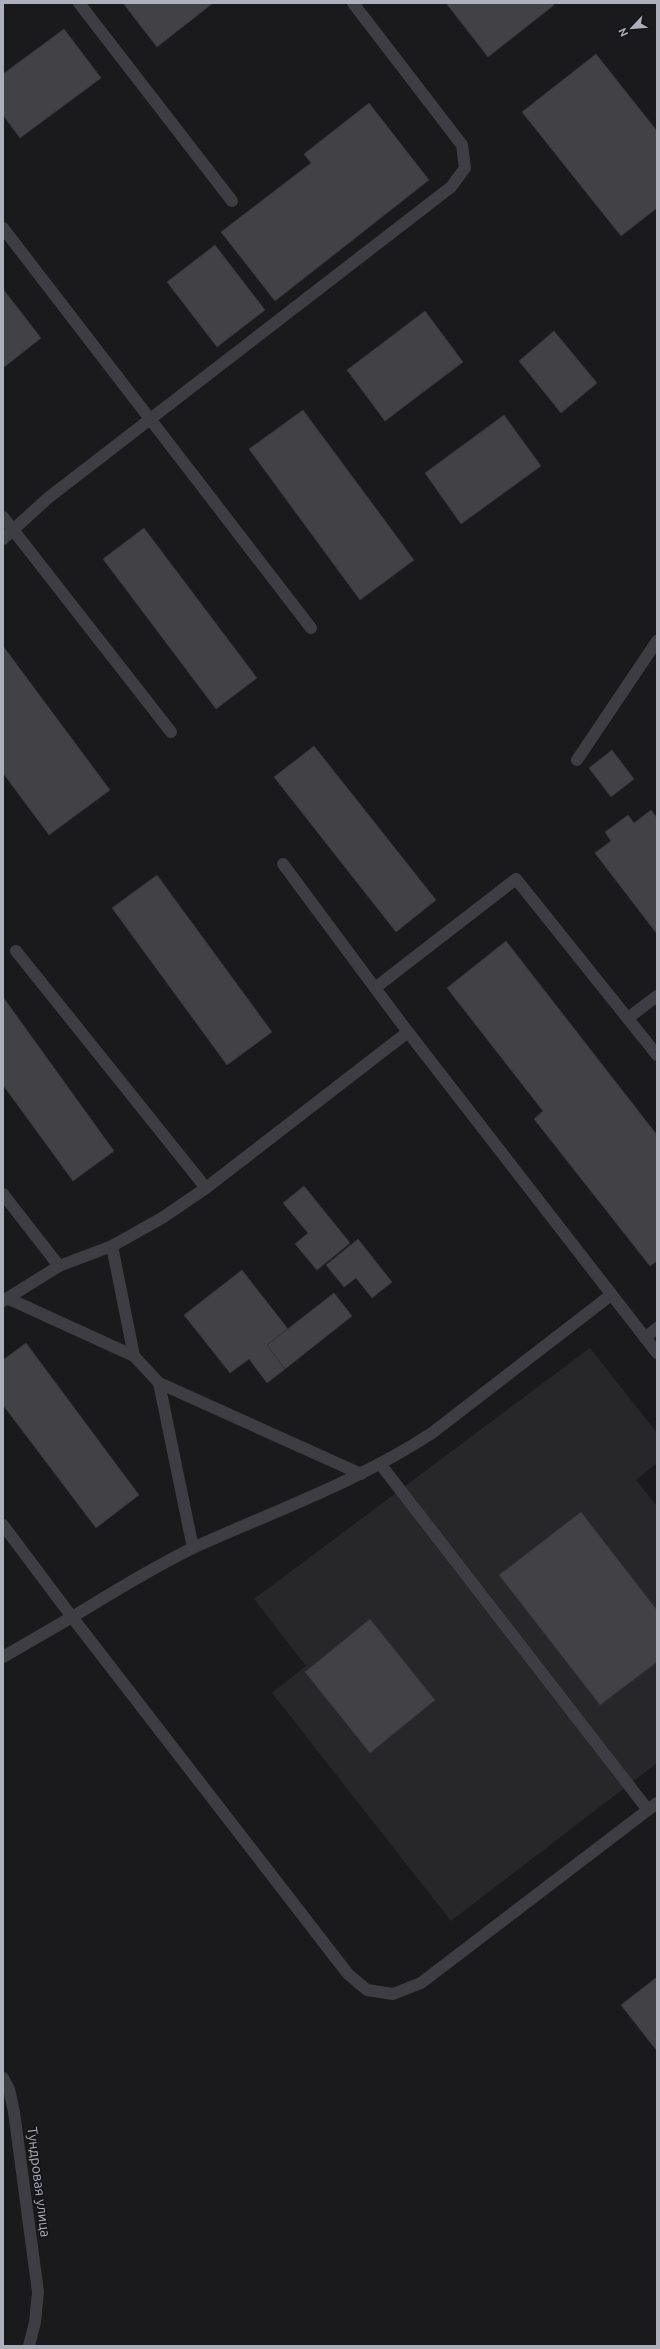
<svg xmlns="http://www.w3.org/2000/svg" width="660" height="2349" viewBox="0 0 660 2349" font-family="Ubuntu,sans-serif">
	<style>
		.built { fill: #272629 }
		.building { fill: #424246; stroke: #353438 }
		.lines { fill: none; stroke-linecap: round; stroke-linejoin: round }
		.service { stroke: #3d3d43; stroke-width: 12 }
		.minor { stroke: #3d3d43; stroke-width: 12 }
		.labels { text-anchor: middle; stroke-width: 3.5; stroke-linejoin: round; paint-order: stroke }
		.street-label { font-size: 14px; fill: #adafbb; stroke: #151517 }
	</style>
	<rect width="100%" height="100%" fill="#1a1a1c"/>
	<polygon class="built" points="590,1348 657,1433 657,1463 636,1480 657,1506 657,1763 451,1921 272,1693 306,1666 254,1599"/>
	<g class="building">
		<polygon points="123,3 213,3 157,47"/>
		<polygon points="446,3 552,3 554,5 488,57"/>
		<polygon points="64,29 101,78 20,138 3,115 3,74"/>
		<polygon points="596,54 657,131 657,208 621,236 522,112"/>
		<polygon points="369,103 429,180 275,301 221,232 311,163 304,154"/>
		<polygon points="215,245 265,310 217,347 167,282"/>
		<polygon points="3,289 41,338 3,368"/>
		<polygon points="425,311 463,362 385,421 347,370"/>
		<polygon points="554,331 597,383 561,413 519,361"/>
		<polygon points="303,410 414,560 360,600 249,449"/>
		<polygon points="504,415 541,466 461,524 425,473"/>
		<polygon points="144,528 257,678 216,709 103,559"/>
		<polygon points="3,646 110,790 49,835 3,773"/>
		<polygon points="314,746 436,900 396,932 274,777"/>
		<polygon points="612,750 634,779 611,797 589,768"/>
		<polygon points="651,810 657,818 657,934 595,853 611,841 605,832 628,815 634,823"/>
		<polygon points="157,875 272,1032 227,1065 112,908"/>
		<polygon points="506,941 657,1135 657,1261 650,1266 534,1119 543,1111 447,988"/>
		<polygon points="3,997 114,1151 73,1181 3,1085"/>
		<polygon points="304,1186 350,1243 317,1270 295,1244 308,1233 283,1203"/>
		<polygon points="358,1239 392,1282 372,1298 356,1278 344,1287 326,1265"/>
		<polygon points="242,1270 288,1329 267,1345 285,1369 267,1383 249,1359 230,1373 184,1315"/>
		<polygon points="334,1293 352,1316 285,1369 267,1345"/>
		<polygon points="26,1343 139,1495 96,1528 3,1405 3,1360"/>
		<polygon points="581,1512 657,1610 657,1662 600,1705 499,1575"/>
		<polygon points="370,1619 435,1700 370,1753 305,1672"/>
		<polygon points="657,1977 657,2051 621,2005"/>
	</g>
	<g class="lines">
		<g class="service">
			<polyline points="79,3 232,201"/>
			<polyline points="3,228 311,628"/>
			<polyline points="3,517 171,732"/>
			<polyline points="3,539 48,498 451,187 465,168 462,145 353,3"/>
			<polyline points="577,760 657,641"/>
			<polyline points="283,864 375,988"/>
			<polyline points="16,951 206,1188"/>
			<polyline points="628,1018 657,996"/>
			<polyline points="408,1032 375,988 516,879 657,1055"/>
			<polyline points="3,1194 59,1266"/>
			<polyline points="112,1246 134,1356"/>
			<path d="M611,1295L432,1433C359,1481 275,1511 195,1547C153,1567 112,1593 72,1617L348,1974L367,1990L393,1994L421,1983L657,1803"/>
			<polyline points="7,1298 134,1356 159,1383 361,1474"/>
			<polyline points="3,1301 59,1266 112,1246 162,1218 206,1188 408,1032 657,1353"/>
			<polyline points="645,1338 657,1328"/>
			<polyline points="159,1383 193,1548"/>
			<polyline points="381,1465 648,1810"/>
			<polyline points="3,1525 72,1617 3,1657"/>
			<polyline points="29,2346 35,2322 38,2292"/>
		</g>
		<polyline class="minor" points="3,2078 9,2089 14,2112 38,2292"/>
	</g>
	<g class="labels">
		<g class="street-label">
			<text transform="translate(39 2182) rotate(83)" y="5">Тундровая улица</text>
		</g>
	</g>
	<rect width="660" height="2349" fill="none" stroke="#adafbb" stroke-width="8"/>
	<g transform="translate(632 28) rotate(244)" stroke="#151517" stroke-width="3" paint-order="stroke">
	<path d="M0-3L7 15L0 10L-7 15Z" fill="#adafbb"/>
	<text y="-6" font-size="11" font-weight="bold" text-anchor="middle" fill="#adafbb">N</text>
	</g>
</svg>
